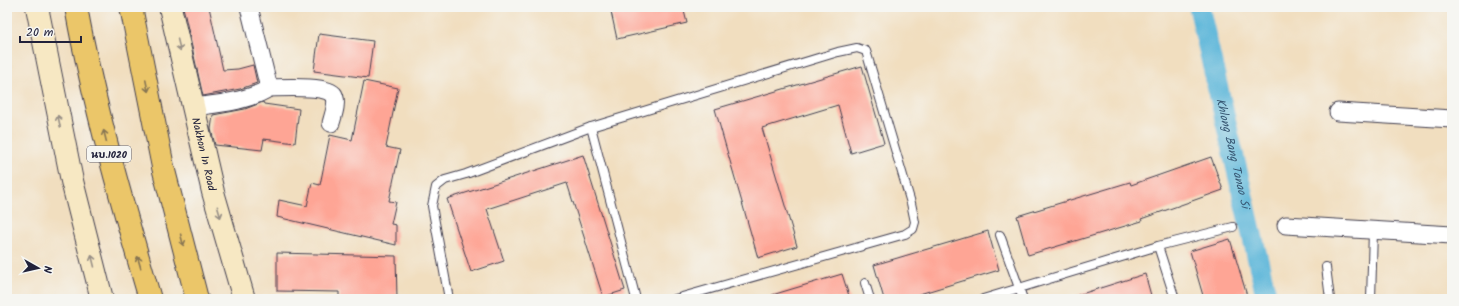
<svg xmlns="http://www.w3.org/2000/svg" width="1459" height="306" viewBox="0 0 1459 306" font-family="Kalam,'Playpen Sans Thai',sans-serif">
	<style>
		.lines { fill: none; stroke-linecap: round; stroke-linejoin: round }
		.canal { stroke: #5cb6d9; stroke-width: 21 }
		.building { fill: #fea595 }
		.service-casing { stroke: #413e4f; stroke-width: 10 }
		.minor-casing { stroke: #413e4f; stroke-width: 19 }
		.secondary-casing { stroke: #413e4f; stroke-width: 24 }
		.primary-casing { stroke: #413e4f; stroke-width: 24 }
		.service { stroke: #fff; stroke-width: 8 }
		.minor { stroke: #fff; stroke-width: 17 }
		.secondary { stroke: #f7e8c3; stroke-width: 22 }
		.primary { stroke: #ebc669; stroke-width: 22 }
		.oneway { stroke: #978f86 }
		.oneway2 { stroke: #867452 }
		.labels { text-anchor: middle; stroke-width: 3.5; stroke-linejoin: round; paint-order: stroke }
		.shield { fill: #f6f6f2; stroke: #626272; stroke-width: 1 }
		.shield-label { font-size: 10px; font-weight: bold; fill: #22223b }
		.street-label { font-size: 11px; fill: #22223b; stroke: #f6f6f2 }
		.water-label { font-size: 12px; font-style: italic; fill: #365672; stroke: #f6f6f2 }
	</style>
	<rect width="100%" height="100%" fill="#f6f6f2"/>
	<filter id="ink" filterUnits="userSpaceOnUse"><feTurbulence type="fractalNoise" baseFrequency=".025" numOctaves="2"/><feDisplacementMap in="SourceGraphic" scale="8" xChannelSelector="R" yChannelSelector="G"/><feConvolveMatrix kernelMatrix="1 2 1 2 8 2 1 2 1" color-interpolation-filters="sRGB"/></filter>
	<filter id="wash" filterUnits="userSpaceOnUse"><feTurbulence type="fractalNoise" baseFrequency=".012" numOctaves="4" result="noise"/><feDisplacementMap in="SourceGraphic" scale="16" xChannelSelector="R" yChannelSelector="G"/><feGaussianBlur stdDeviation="0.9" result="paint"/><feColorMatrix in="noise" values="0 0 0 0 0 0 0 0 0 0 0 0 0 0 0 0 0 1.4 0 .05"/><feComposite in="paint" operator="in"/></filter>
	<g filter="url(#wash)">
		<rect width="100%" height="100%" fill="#f1debf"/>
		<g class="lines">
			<path class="canal" id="s1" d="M1199,7L1267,299"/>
		</g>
		<g id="blocks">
			<g class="building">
				<polygon points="183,7 209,7 223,70 238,69 253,65 257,83 240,89 203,96"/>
				<polygon points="610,7 683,7 687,23 617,39"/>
				<polygon points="319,34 373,41 368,78 314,71"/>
				<polygon points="862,66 884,143 851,153 838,105 762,128 797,246 758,258 715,109"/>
				<polygon points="364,81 398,88 386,147 400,150 389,201 396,202 391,224 396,225 396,245 277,217 279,200 307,206 312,183 320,185 330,135 352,140"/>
				<polygon points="263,102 264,104 299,109 295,143 264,139 262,150 215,145 211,129 213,115 245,109"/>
				<polygon points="583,155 625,290 603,297 567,183 487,209 504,261 471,272 447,199"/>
				<polygon points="1211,157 1223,190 1141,219 1142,221 1028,255 1017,216 1130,182 1131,185"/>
				<polygon points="988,231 999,270 903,299 884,299 874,265"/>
				<polygon points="1230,239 1248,299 1204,299 1190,251"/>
				<polygon points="277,253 396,256 397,299 339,299 339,292 277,291"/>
				<polygon points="842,274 850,299 773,299 772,295"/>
				<polygon points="1145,274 1152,299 1079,299 1078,295"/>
			</g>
		</g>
	</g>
	<g filter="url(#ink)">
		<use href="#blocks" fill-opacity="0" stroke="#413e4f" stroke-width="1"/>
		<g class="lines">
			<g class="service-casing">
				<g id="service">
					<polyline points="591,127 636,299"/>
					<polyline points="1000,235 1023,299"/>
					<polyline points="1158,246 1175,299"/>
					<polyline points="1326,267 1330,299"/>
					<polyline points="865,283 870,299"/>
					<polyline points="449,299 432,206 436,187 445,180 466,174 591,127 838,52 857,48 866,51 911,203 915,222 913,229 905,234 675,299"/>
					<polyline points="983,299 1158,246 1233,227"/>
					<polyline points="1371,299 1373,231"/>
				</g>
			</g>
			<g class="minor-casing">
				<g id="minor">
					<path d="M269,88C280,88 328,85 334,95C338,102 333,116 331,123"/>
					<path d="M194,107C217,104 250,101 269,88L249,7"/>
					<polyline points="1338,112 1452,119"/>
					<polyline points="1286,225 1452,235"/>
				</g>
			</g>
			<g class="secondary-casing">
				<g id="secondary">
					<polyline points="37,7 72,181 102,299"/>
					<path id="s2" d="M170,7L213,192L244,299"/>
				</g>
			</g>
			<g class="primary-casing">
				<g id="primary">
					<path d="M76,7C94,106 122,203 150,299"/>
					<polyline points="131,7 163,167 197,299"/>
				</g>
			</g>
			<use href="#service" class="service"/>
			<use href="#minor" class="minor"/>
			<use href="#secondary" class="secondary"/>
			<use href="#primary" class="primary"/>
		</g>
		<defs><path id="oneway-shaft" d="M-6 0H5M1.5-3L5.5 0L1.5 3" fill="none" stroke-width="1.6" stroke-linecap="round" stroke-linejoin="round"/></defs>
		<g class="oneway">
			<use href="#oneway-shaft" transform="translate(179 45) rotate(76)"/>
			<use href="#oneway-shaft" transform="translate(59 121) rotate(-102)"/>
			<use href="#oneway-shaft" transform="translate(219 212) rotate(74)"/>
			<use href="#oneway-shaft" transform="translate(93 261) rotate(-104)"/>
		</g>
		<g class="oneway2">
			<use href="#oneway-shaft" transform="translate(147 86) rotate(78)"/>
			<use href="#oneway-shaft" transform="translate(105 136) rotate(-104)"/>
			<use href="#oneway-shaft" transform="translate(182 240) rotate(76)"/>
			<use href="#oneway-shaft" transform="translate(139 262) rotate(-106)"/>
		</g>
	</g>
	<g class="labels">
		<rect class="shield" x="87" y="146" width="44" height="16" rx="3"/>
		<g class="shield-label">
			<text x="109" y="158">นบ.1020</text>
		</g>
		<g class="street-label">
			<text dy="4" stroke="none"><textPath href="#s2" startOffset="151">Nakhon In Road</textPath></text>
		</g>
		<g class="water-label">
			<text dy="4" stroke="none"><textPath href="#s1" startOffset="150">Khlong Bang Tanao Si</textPath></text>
		</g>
	</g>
	<rect width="1459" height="306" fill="none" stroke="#f6f6f2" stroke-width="24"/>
	<g transform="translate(38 268) rotate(98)" stroke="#f6f6f2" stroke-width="3" paint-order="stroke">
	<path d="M0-3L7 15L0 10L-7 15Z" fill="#22223b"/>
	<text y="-6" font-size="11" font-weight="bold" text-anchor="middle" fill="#22223b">N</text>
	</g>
	<path d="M20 36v6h61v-6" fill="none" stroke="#22223b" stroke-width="2"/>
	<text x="26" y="36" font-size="12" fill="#22223b" stroke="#f6f6f2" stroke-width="3" paint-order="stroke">20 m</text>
</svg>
